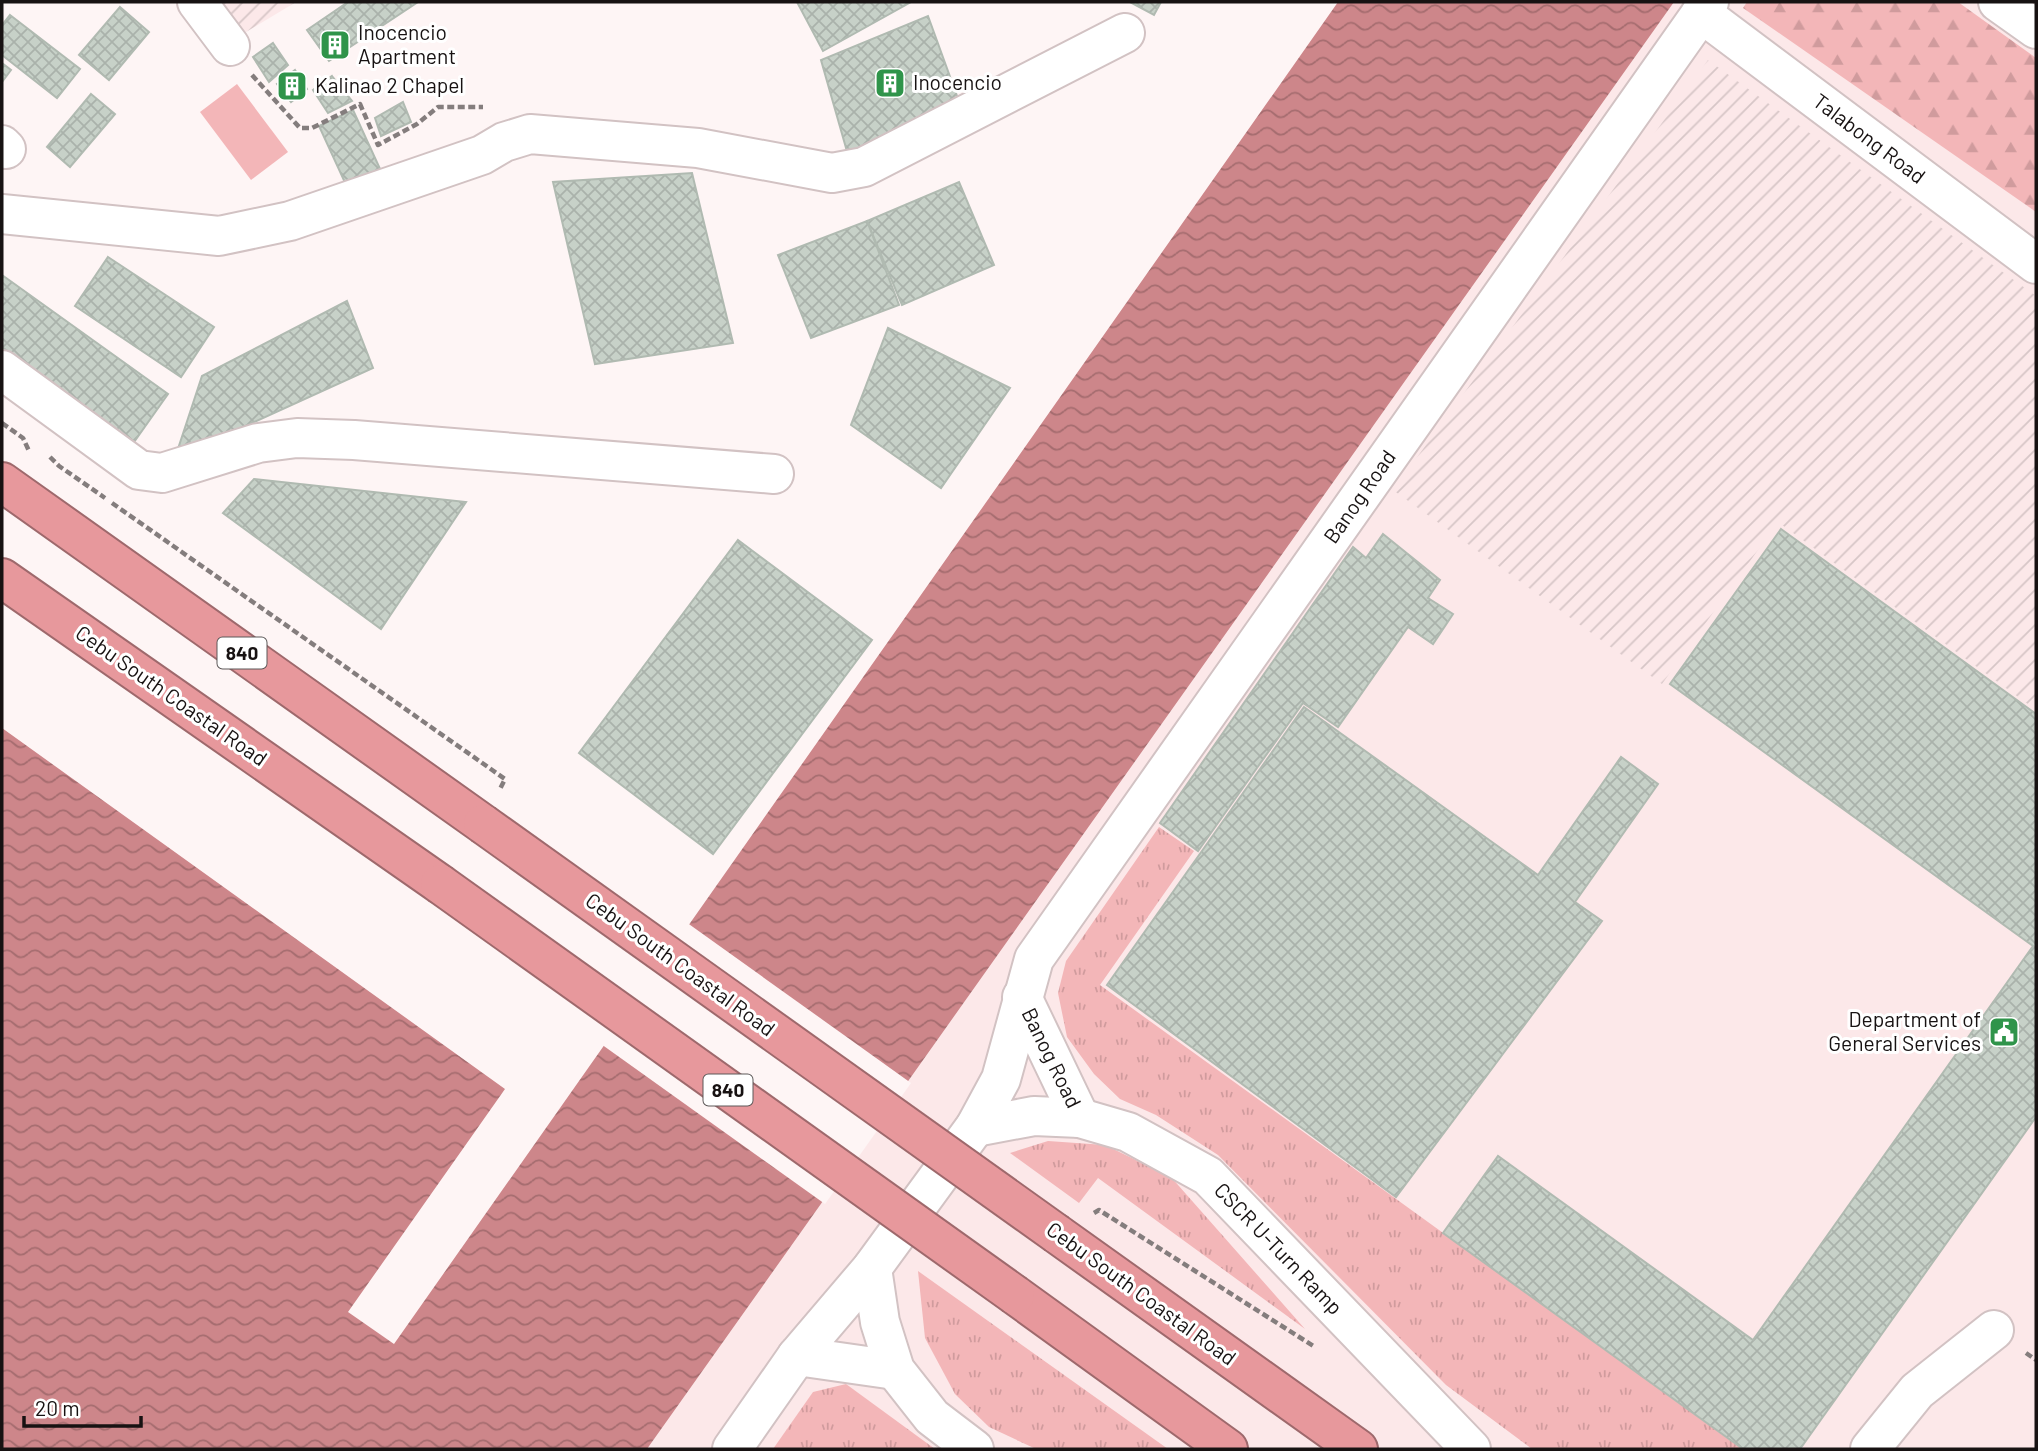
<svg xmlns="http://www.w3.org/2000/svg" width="2038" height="1451" viewBox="0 0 2038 1451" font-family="Barlow,sans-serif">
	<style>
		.built { fill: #fce8e9 }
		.industrial { fill: url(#industrial-furrows) }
		.grass { fill: url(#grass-tufts) }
		.forest { fill: url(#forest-firs) }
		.park { fill: #f3b6b8 }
		.water { fill: url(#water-waves) }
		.pier { fill: #fef5f5 }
		.building { fill: url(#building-cross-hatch); stroke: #b0bab1; stroke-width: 2 }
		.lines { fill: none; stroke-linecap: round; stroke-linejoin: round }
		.minor-casing { stroke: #d2c2c3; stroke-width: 42 }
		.highway-casing { stroke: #9e696c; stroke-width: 42 }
		.path { stroke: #847d7d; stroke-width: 4.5; stroke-dasharray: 7 3.5; stroke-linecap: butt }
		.minor { stroke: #fff; stroke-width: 38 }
		.highway { stroke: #e7989c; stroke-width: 38 }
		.highway-bridge-casing { stroke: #9e696c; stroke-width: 42; stroke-linecap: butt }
		.highway-bridge { stroke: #e7989c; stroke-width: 38 }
		.labels { text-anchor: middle; stroke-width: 6; stroke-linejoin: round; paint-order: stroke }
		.shield { fill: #fff; stroke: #5d5959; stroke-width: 2 }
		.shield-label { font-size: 19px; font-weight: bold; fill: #171212 }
		.poi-label { font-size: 21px; fill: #171212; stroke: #fff; text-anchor: start }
		.street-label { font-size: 21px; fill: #171212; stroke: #fff }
	</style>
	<defs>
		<pattern id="industrial-furrows" width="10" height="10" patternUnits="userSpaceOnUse" patternTransform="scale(1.75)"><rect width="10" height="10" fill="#fce8e9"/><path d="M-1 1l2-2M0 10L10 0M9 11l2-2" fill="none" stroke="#d7c6c7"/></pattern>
		<pattern id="grass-tufts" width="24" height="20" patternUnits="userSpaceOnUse" patternTransform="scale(1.75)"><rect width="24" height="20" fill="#f3b6b8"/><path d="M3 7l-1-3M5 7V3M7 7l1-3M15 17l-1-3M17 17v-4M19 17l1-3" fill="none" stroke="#d09b9d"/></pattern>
		<pattern id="forest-firs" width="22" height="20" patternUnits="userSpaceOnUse" patternTransform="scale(1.75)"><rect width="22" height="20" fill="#f3b6b8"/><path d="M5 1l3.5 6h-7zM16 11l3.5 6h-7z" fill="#d09b9d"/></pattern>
		<pattern id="water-waves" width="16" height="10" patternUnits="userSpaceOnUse" patternTransform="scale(1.75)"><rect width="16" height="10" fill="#cd868a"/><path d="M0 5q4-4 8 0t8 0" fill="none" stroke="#a56c6f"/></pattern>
		<pattern id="building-cross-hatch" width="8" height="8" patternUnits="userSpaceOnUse" patternTransform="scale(1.75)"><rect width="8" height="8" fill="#c7d1c8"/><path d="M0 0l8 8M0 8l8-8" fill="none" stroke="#aab2ab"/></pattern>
	</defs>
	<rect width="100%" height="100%" fill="#fef5f5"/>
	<polygon class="built" points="1674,2 2036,2 2036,1449 647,1449"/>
	<g class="industrial">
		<polygon points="216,2 296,2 241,35"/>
		<polygon points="1708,60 2036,296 2036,710 1778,522 1662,684 1393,490"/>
	</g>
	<g class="grass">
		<polygon points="1159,827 1194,851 1100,985 1742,1449 1532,1449 1446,1385 1218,1155 1156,1115 1120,1099 1094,1074 1067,1037 1058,993 1066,961"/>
		<polygon points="1048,1141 1105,1145 1171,1177 1305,1329 1098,1178 1079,1203 1010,1153"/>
		<polygon points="918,1271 1168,1449 1036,1449 989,1427 955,1394 925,1338"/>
		<polygon points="846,1384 935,1449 773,1449 813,1392"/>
	</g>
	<polygon class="forest" points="1747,2 1958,2 2036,58 2036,212 1743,8"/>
	<polygon class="park" points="237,84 288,152 251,180 200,112"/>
	<polygon class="water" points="1338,2 1674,2 647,1449 2,1449 2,728 505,1089 348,1312 394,1344"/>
	<polygon class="pier" points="686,922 911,1083 825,1204 601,1044"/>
	<g class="building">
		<polygon points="348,2 418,2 329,61 307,30"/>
		<polygon points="797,2 911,2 823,51"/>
		<polygon points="1130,2 1161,2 1154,15"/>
		<polygon points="120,7 149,32 109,80 79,55"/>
		<polygon points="10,15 80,69 57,98 2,55 2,25"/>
		<polygon points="928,16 961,107 848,155 821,60"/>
		<polygon points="273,43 288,65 269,82 253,57"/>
		<polygon points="2,63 11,70 2,82"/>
		<polygon points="295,70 307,89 291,102 277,84"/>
		<polygon points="332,76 352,101 328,113 313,90"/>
		<polygon points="91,94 115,114 70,167 47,147"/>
		<polygon points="403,102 411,122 381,136 375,118"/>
		<polygon points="353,110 381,171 347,187 319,126"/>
		<polygon points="692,173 733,343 595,364 553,182"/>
		<polygon points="959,182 994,265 902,305 867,221"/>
		<polygon points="867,221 899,305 811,338 778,255"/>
		<polygon points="108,257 214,327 181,377 75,306"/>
		<polygon points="2,275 168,394 134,442 2,347"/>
		<polygon points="347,301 373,368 175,458 202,376"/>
		<polygon points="888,328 1010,388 941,488 851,425"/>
		<polygon points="254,479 466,502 381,629 223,513"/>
		<polygon points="1781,529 2036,714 2036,1117 1800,1449 1743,1449 1443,1233 1498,1156 1753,1340 2033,946 1670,684"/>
		<polygon points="1383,534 1440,580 1428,598 1453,614 1433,644 1408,627 1338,727 1303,703 1198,851 1160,823 1353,547 1366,558"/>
		<polygon points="738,540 872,640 713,854 579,753"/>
		<polygon points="1304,707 1538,875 1621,757 1658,784 1575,902 1602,921 1396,1197 1107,985"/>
	</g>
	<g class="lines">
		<g class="minor-casing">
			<g id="minor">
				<polyline points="197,2 230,46"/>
				<polyline points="1998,2 2036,29"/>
				<polyline points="1701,13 2036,264"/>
				<polyline points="2,145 6,149"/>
				<polyline points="2,214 219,236 290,221 482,155 504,142 530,134 698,148 832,173 864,167 1125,33"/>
				<polyline points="2,370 139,470 162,473 258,443 297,438 354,440 774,474"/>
				<polyline points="1022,997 1080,1118"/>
				<polyline points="975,1127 1034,1116 1080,1118 1128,1132 1208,1176 1471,1449"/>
				<polyline points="872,1268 880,1322 895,1370 932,1417 974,1449"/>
				<polyline points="797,1356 895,1370"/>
				<polyline points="732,1449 797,1356 872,1268 975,1127 1001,1079 1034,959 1709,2"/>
				<polyline points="1870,1449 1917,1391 1994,1330"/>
			</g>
		</g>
		<g class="highway-casing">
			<g id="highway">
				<polyline points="2,482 483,824"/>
				<polyline points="2,578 440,884"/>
				<polyline points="1057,1234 1358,1449"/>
				<polyline points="1015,1295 1228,1449"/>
			</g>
		</g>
		<g class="path">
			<polyline points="252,75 300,128 312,128 360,104 378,145 417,124 438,107 483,107"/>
			<polyline points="2,423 23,438 29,451"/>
			<polyline points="50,457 59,466 105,498"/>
			<polyline points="112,503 505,779 500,789"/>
			<polyline points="1094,1213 1099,1210 1315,1347"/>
			<polyline points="2026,1353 2036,1360"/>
		</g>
		<use href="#minor" class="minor"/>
		<use href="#highway" class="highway"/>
		<g class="highway-bridge-casing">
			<g id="highway-bridge">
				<polyline points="483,824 1057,1234"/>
				<polyline points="440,884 1015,1295"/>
			</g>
		</g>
		<use href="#highway-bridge" class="highway-bridge"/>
	</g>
	<defs>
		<g id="building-square" transform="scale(1.575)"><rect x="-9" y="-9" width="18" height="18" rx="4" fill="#2f944a" stroke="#fff"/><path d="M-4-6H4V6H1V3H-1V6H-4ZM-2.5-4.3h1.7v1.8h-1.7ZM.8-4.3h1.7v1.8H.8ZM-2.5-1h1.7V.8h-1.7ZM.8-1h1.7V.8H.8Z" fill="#fff"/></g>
		<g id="civic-square" transform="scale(1.575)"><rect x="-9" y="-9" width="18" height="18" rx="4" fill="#2f944a" stroke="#fff"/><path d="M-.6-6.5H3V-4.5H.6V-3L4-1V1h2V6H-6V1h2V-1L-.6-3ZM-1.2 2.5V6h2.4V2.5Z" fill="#fff"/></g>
	</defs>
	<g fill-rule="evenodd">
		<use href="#building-square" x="335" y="45"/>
		<use href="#building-square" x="890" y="83"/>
		<use href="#building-square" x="292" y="86"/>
		<use href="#civic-square" x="2004" y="1032"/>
	</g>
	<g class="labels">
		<g class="shield">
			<rect x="217.5" y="637.5" width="49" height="31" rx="5"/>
			<rect x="703.5" y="1074.5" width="49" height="31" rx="5"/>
		</g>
		<g class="shield-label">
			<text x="242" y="660">840</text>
			<text x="728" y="1097">840</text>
		</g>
		<g class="poi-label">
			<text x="358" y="40">Inocencio<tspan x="358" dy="24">Apartment</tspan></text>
			<text x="913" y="90">Inocencio</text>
			<text x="315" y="93">Kalinao 2 Chapel</text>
			<text x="1981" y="1027" text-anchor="end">Department of<tspan x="1981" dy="24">General Services</tspan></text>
		</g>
		<g class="street-label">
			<text transform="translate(1869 139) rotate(37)" y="7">Talabong Road</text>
			<text transform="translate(1360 497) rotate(-55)" y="7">Banog Road</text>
			<text transform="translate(171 696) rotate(35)" y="7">Cebu South Coastal Road</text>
			<text transform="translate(680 965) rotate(36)" y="7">Cebu South Coastal Road</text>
			<text transform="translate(1051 1058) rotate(64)" y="7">Banog Road</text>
			<text transform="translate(1278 1249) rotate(46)" y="7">CSCR U-Turn Ramp</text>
			<text transform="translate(1141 1294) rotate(36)" y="7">Cebu South Coastal Road</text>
		</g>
	</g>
	<rect width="2038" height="1451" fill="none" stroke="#171212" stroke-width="7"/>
	<path d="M24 1416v10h117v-10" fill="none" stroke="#171212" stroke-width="3.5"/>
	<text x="35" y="1416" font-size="21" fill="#171212" stroke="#ffffff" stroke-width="5" paint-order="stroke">20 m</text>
</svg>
